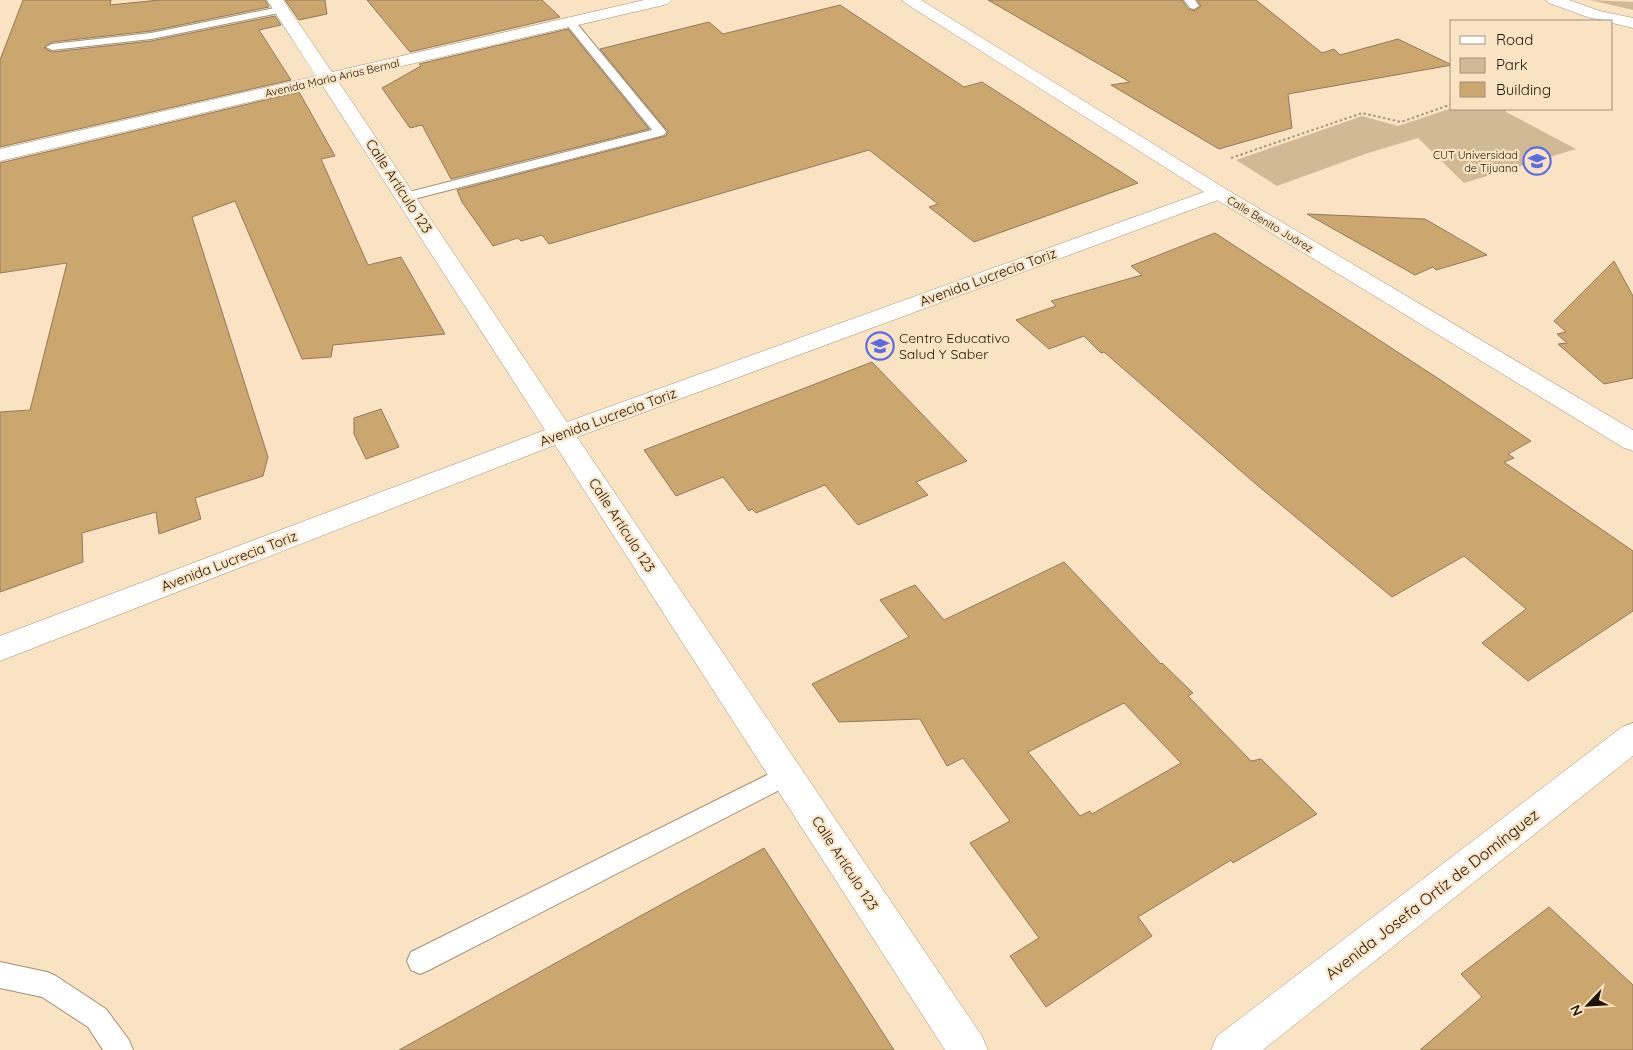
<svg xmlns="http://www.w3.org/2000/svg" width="1633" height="1050" viewBox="0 0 1633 1050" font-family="Quicksand,sans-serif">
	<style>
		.green { fill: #d1b996 }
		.building { fill: #cba66f; stroke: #8f7b5e; fill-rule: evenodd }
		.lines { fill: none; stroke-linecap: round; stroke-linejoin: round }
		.lane-casing { stroke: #a38e71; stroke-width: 2 }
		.street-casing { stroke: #a38e71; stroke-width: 1 }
		.secondary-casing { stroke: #a38e71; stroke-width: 1 }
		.primary-casing { stroke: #a38e71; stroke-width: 1 }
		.path { stroke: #a7967d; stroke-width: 2; stroke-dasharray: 2.5 2.5; stroke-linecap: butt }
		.lane { fill: #fff; fill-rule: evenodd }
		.street { fill: #fff; fill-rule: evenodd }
		.secondary { fill: #fff; fill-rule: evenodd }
		.primary { fill: #fff; fill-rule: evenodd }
		.labels { text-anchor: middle; stroke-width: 4.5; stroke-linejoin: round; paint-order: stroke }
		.far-street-label { font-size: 11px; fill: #1d1509; stroke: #f9e3c3 }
		.far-poi-label { font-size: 11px; fill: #1d1509; stroke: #f9e3c3; text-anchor: end }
		.street-label { font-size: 14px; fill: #1d1509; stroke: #f9e3c3 }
		.poi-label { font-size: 14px; fill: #1d1509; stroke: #f9e3c3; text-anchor: start }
		.near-street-label { font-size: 16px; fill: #1d1509; stroke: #f9e3c3 }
	</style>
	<rect width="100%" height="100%" fill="#f9e3c3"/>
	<g class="green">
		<polygon points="1590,0 1633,2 1633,10"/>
		<polygon points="1452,108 1506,109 1506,112 1576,149 1464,183 1418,138 1365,154 1277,186 1236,160 1362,116 1398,126"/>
	</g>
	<g class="building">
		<polygon points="23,0 111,0 110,5 159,0 265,0 269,7 151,31 52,42 44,48 52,52 151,41 275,16 281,25 259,30 291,80 0,147 0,60"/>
		<polygon points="285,0 325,0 327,14 299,20"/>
		<polygon points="367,0 542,0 560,17 410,52"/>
		<polygon points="988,0 1182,0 1188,9 1194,11 1201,6 1197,0 1256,0 1322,53 1334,49 1340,55 1398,39 1452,65 1288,94 1292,128 1219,149 1111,85 1130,82"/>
		<polygon points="840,5 964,87 982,82 1138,183 974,242 929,207 938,204 869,150 549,244 542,235 521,241 518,238 493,246 462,202 457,190 666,136 668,131 665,128 600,49 709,22 723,34"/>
		<polygon points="568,29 649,129 451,179 422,125 410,128 382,88 421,66 419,64"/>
		<polygon points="299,92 335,156 321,159 368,265 401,257 445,334 333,345 331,357 302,359 235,201 192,217 268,457 263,476 195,498 201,519 159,534 156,512 82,533 83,562 0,592 0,412 30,410 67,263 0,273 0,163"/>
		<polygon points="1307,214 1425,219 1487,255 1436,270 1433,267 1415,275"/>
		<polygon points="1215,233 1442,381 1531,441 1508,454 1514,458 1504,462 1633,551 1633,611 1528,681 1482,643 1526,609 1464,556 1392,597 1257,485 1104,352 1101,353 1084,336 1049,349 1016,320 1056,306 1051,301 1142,275 1131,266"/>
		<polygon points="1614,261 1633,296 1633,378 1604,384 1558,344 1567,343 1557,334 1566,332 1554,321"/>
		<polygon points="872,362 967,461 916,482 928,495 858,525 825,485 756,513 752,509 749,511 723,477 676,496 644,450"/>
		<polygon points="381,409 399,447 366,459 354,434 354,418"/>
		<path d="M1064,562L1161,664L1162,663L1193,693L1188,696L1251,761L1261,759L1317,814L1233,863L1231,860L1138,917L1152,936L1046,1007L1010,956L1039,938L970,843L1010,821L963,758L947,766L920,719L839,722L812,684L909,637L880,600L915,585L944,620ZM1124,703L1181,763L1092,814L1090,811L1080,816L1028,752Z"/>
		<polygon points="764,848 894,1050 399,1050 644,914"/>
		<polygon points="1549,907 1633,985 1633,1050 1420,1050 1482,997 1461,974"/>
	</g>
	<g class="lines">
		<g class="lane-casing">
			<g id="lane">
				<polygon points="1184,0 1195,0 1199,6 1194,9 1190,8"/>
				<polygon points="280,7 285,10 284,12 151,39 52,50 46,47 52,44 151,33"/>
				<polygon points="570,19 574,20 664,129 666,132 664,135 406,201 401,200 399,197 401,194 652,130 566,24 565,22 566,20"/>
				<polygon points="787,765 795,768 798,775 795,782 429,970 420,974 411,970 407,961 411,952"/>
				<polygon points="0,962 47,972 56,976 106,1009 129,1040 133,1050 103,1050 88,1027 42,997 0,988"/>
			</g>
		</g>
		<g class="street-casing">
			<polygon id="street" points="1633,723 1633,756 1263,1050 1211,1050 1217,1036 1622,727"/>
		</g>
		<g class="secondary-casing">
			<g id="secondary">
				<polygon points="267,0 283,0 332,72 644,0 672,0 669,3 664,5 338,81 567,422 1212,189 1219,187 1226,189 1229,193 1226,197 577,437 982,1036 988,1050 945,1050 555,445 0,661 0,636 545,430 322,85 0,161 0,149 316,76"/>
				<polygon points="1546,0 1569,0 1600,11 1633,18 1633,28 1612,23 1612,21 1590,18 1549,3"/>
			</g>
		</g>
		<g class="primary-casing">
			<polygon id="primary" points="902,0 921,0 1226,189 1633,430 1633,451 1624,448 1212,197 905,3"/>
		</g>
		<polyline class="path" points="1231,158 1362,113 1401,122 1452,104"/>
		<use href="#lane" class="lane"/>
		<use href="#street" class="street"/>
		<use href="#secondary" class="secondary"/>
		<use href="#primary" class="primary"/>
	</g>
	<defs>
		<g id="university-ring" transform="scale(1.4375)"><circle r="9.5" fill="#f9e3c3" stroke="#596de4" stroke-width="1.5"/><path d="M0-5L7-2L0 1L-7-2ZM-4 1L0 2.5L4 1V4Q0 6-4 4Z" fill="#596de4"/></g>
	</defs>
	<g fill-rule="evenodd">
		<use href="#university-ring" x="1537" y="161"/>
		<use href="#university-ring" x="880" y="346"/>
	</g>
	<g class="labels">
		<g class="far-street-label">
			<text transform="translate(332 78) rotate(-13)" y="4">Avenida Maria Arias Bernal</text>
			<text transform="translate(1270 224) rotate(31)" y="4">Calle Benito Juárez</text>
		</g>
		<g class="far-poi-label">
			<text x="1518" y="159">CUT Universidad<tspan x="1518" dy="13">de Tijuana</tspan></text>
		</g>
		<g class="street-label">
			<text transform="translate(399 186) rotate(57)" y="5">Calle Artículo 123</text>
			<text transform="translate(988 277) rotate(-20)" y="5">Avenida Lucrecia Toriz</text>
			<text transform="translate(608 417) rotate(-20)" y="5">Avenida Lucrecia Toriz</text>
			<text transform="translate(622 525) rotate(57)" y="5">Calle Artículo 123</text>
			<text transform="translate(229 561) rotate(-21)" y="5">Avenida Lucrecia Toriz</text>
			<text transform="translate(845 863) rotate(57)" y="5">Calle Artículo 123</text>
		</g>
		<g class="poi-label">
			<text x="899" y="343">Centro Educativo<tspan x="899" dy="16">Salud Y Saber</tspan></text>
		</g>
		<g class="near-street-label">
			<text transform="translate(1432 894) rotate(-38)" y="6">Avenida Josefa Ortíz de Domínguez</text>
		</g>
	</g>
	<rect x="1450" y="20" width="162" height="90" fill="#f9e3c3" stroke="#a19179"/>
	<rect x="1460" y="36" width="25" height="8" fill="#ffffff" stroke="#a19179"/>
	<text x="1496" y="45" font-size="15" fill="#1d1509">Road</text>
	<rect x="1460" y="58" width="25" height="15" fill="#d1b996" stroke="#a19179"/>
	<text x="1496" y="70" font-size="15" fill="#1d1509">Park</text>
	<rect x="1460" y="82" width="25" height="15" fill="#cba66f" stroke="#a19179"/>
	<text x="1496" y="95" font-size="15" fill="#1d1509">Building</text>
	<g transform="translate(1588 1005) rotate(245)" stroke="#f9e3c3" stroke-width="4" paint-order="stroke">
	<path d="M0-4L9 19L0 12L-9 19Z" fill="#1d1509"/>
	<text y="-8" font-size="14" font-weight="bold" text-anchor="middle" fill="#1d1509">N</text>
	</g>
</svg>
